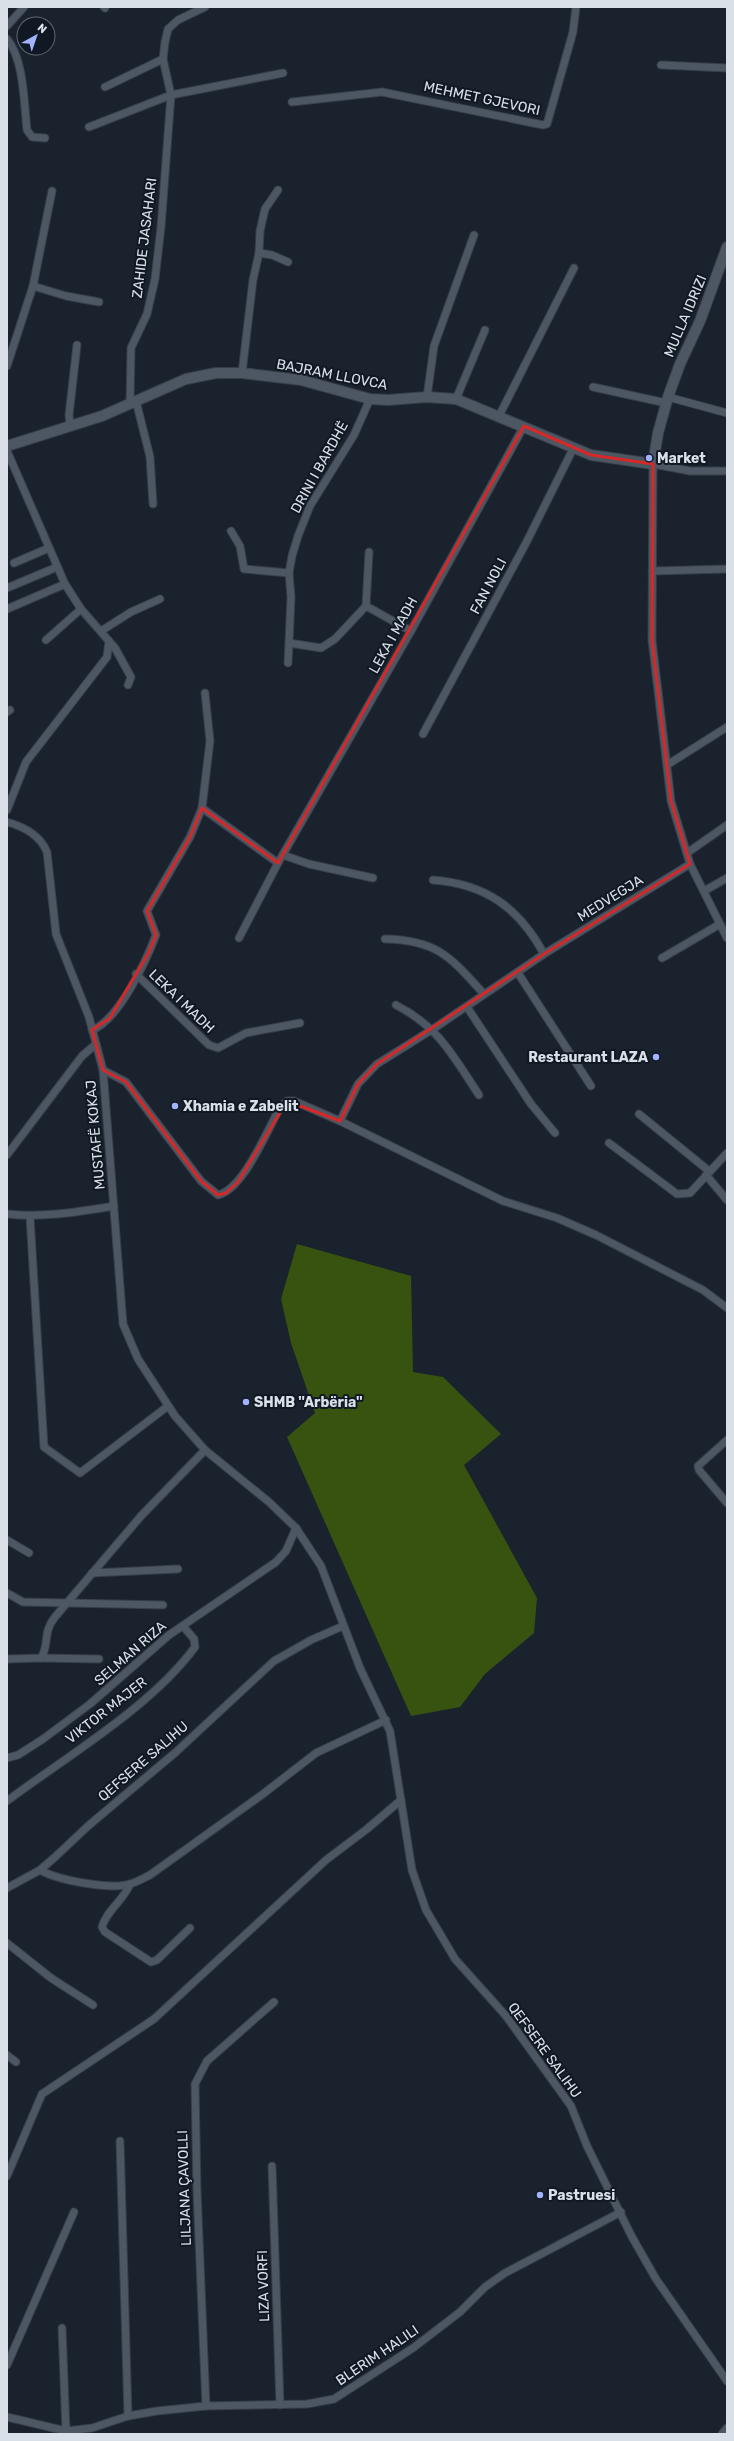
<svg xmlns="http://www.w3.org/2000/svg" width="734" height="2441" viewBox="0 0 734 2441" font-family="Rubik,sans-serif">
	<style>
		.green { fill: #385310 }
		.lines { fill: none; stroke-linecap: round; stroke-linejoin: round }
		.street-casing { stroke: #383e48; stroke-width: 9 }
		.secondary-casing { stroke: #383e48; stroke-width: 12 }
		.street { stroke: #4d5764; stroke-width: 7 }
		.secondary { stroke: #4d5764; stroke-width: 10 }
		.marked { fill: none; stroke: #d62828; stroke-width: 3; stroke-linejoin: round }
		.poi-dot { fill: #a3b2fd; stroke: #101823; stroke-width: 1.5 }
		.labels { text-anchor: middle; stroke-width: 4; stroke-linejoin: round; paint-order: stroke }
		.street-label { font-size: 14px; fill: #dae0e8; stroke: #101823 }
		.poi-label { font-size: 14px; font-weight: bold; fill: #dae0e8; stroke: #101823; text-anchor: start }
	</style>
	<rect width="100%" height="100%" fill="#19222d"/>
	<polygon class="green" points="297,1244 411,1276 413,1372 443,1377 501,1434 464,1465 537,1598 534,1633 485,1674 460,1707 411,1716 287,1437 315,1413 291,1343 281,1299"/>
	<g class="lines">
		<g class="street-casing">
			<g id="street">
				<polyline points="104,7 105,8"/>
				<polyline points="7,26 24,7"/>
				<path d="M7,39C24,59 24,103 27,130L32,137L45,138"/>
				<polyline points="661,65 727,68"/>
				<polyline points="105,87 163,59"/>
				<polyline points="292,102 382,92 543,125 547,124 573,32 576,7"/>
				<polyline points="89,127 171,95 283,73"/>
				<polyline points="259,253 272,255 288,262"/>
				<polyline points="33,286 66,296 99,302"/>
				<polyline points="7,366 33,286 52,191"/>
				<polyline points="242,373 253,280 259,253 260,231 265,209 278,190"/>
				<polyline points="593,387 666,403"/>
				<polyline points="427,397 434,346 474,235"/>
				<polyline points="668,397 727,413"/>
				<polyline points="456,399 485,330"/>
				<polyline points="136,401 150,457 153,504"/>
				<polyline points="130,404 131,348 147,314 155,279 161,227 171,95 163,59 165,42 168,29 178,20 205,7"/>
				<polyline points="499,416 574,268"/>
				<polyline points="70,425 69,415 77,345"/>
				<polyline points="7,451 65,584 81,609 115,648 131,677 128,685"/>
				<polyline points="727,471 690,471 653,464 652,640 671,801 690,864 727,938"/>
				<polyline points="231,531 240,546 244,569 289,573"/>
				<polyline points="369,552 366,606 411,631"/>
				<polyline points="14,563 49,548"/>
				<polyline points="652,571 727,569"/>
				<polyline points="7,588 57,567"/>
				<polyline points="366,606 335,639 321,648 289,643 291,597 289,573 292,556 298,536 310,506 354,435 370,399"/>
				<polyline points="7,609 65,584"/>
				<polyline points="101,631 131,612 160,599"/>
				<polyline points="46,640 81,609"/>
				<polyline points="288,663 289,643"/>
				<polyline points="205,693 210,741 202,808 278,863 411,631 524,426"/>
				<polyline points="7,712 10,710"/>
				<polyline points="423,734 526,543 573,449"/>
				<polyline points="667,765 727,727"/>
				<polyline points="7,810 26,762 107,657 109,641"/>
				<path d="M7,822C25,827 40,835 47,852L56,934L89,1017L103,1070L123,1324L138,1359L175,1416L205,1450L269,1502L296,1528L321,1566L360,1668L390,1731L412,1870L426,1910L455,1959L506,2016L571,2106L587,2146L632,2237L656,2279L727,2381"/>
				<polyline points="687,853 727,825"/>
				<polyline points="283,855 309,864 373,878"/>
				<path d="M433,880C486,884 519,908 544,954"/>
				<polyline points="704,891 727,878"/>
				<polyline points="239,938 278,863"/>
				<path d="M385,939C438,940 451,958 484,994"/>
				<polyline points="662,958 720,924"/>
				<polyline points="518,973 591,1086"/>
				<polyline points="136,974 209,1045 218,1048 246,1033 300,1023"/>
				<path d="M396,1005C439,1027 453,1056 479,1095"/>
				<polyline points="467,1007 531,1104 555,1133"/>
				<path d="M92,1030C119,1020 146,961 156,935L147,911L190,837L202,808"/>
				<path d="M103,1070L126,1082L201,1181L218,1195C244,1189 267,1130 281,1106L287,1101H294L340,1121L503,1201L557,1218L596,1235L703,1290L727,1308"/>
				<polyline points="639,1114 709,1171"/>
				<polyline points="340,1121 358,1084 377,1064 433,1029 544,954 690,864"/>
				<polyline points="609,1143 677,1194 690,1193 727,1153"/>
				<polyline points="7,1155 82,1056 96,1044"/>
				<polyline points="706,1175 727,1200"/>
				<path d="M7,1214C43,1218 78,1212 114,1206"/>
				<polyline points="30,1217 44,1447 80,1473 168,1406"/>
				<polyline points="727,1440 698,1466 699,1470 727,1503"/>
				<polyline points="7,1540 29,1553"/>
				<polyline points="92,1573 178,1569"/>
				<polyline points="7,1593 23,1602 163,1605"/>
				<polyline points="41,1658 99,1659"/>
				<path d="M7,1659L41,1658C50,1644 42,1633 55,1617L141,1516L205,1450"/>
				<polyline points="7,1758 18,1755 43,1739 90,1704 169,1635 276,1562 286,1551 296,1528"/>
				<path d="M7,1801C67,1756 151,1707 195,1647L194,1639L183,1626"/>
				<path d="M40,1870C57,1880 110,1890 130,1884C137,1882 144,1878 150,1875L263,1794L316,1753L386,1720"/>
				<path d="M130,1884C124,1900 106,1911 102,1927L105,1932L151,1962L157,1960L190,1928"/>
				<polyline points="7,1888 40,1870 54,1858 88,1826 176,1752 274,1661 311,1640 343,1626"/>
				<polyline points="7,1943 51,1978 93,2005"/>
				<polyline points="7,2055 16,2062"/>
				<polyline points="120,2141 128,2416"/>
				<polyline points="272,2166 280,2405"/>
				<polyline points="7,2176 42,2094 154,2019 326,1860 367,1829 401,1800"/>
				<polyline points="62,2328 66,2431"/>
				<polyline points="7,2365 74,2212"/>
				<polyline points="206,2406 197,2191 195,2084 207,2061 274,2002"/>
				<polyline points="7,2417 66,2431 92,2428 128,2416 157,2411 206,2406 307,2404 334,2399 413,2348 460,2312 485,2287 505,2273 621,2212"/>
				<polyline points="722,2434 727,2428"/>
			</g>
		</g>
		<g class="secondary-casing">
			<polyline id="secondary" points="7,446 102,416 186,379 216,373 242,373 301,380 370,399 388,400 427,397 456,399 591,455 653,464 658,433 668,397 680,364 700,321 727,247"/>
		</g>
		<use href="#street" class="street"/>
		<use href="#secondary" class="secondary"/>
	</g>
	<path class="marked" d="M524,426L591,455L653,464L652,640L671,801L690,864L544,954L377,1064L358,1084L340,1121L287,1101L238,1182L226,1193L218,1195L201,1181L126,1082L103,1070L92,1030L110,1018L148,954L156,935L147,911L190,837L202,808L278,863Z"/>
	<g class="poi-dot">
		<circle cx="649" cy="458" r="4"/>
		<circle cx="656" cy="1057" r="4"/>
		<circle cx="175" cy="1106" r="4"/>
		<circle cx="246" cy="1402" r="4"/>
		<circle cx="540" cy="2195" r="4"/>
	</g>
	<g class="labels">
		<g class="street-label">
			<text transform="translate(482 98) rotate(12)" y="5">MEHMET GJEVORI</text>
			<text transform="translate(144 238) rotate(-83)" y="5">ZAHIDE JASAHARI</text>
			<text transform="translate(685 316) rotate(-67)" y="5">MULLA IDRIZI</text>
			<text transform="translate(332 374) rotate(11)" y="5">BAJRAM LLOVCA</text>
			<text transform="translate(319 467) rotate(-61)" y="5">DRINI I BARDHË</text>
			<text transform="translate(488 586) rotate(-62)" y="5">FAN NOLI</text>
			<text transform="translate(393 635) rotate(-61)" y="5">LEKA I MADH</text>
			<text transform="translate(610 898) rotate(-32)" y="5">MEDVEGJA</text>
			<text transform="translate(182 1001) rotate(44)" y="5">LEKA I MADH</text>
			<text transform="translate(95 1135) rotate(-95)" y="5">MUSTAFË KOKAJ</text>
			<text transform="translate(130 1653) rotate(-41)" y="5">SELMAN RIZA</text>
			<text transform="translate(106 1710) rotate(-38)" y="5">VIKTOR MAJER</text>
			<text transform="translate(143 1761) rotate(-41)" y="5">QEFSERE SALIHU</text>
			<text transform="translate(545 2050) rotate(54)" y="5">QEFSERE SALIHU</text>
			<text transform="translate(184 2188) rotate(-92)" y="5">LILJANA ÇAVOLLI</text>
			<text transform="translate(263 2286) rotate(-92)" y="5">LIZA VORFI</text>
			<text transform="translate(377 2355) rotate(-34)" y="5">BLERIM HALILI</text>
		</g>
		<g class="poi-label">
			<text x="657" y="463">Market</text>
			<text x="648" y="1062" text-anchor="end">Restaurant LAZA</text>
			<text x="183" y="1111">Xhamia e Zabelit</text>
			<text x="254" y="1407">SHMB ''Arbëria''</text>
			<text x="548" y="2200">Pastruesi</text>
		</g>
	</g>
	<rect width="734" height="2441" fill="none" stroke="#dae0e8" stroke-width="16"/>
	<g transform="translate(36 36) rotate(40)"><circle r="19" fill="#101823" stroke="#616872"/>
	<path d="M0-3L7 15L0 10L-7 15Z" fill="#a3b2fd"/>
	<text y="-6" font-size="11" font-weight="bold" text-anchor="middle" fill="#dae0e8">N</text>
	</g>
</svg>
